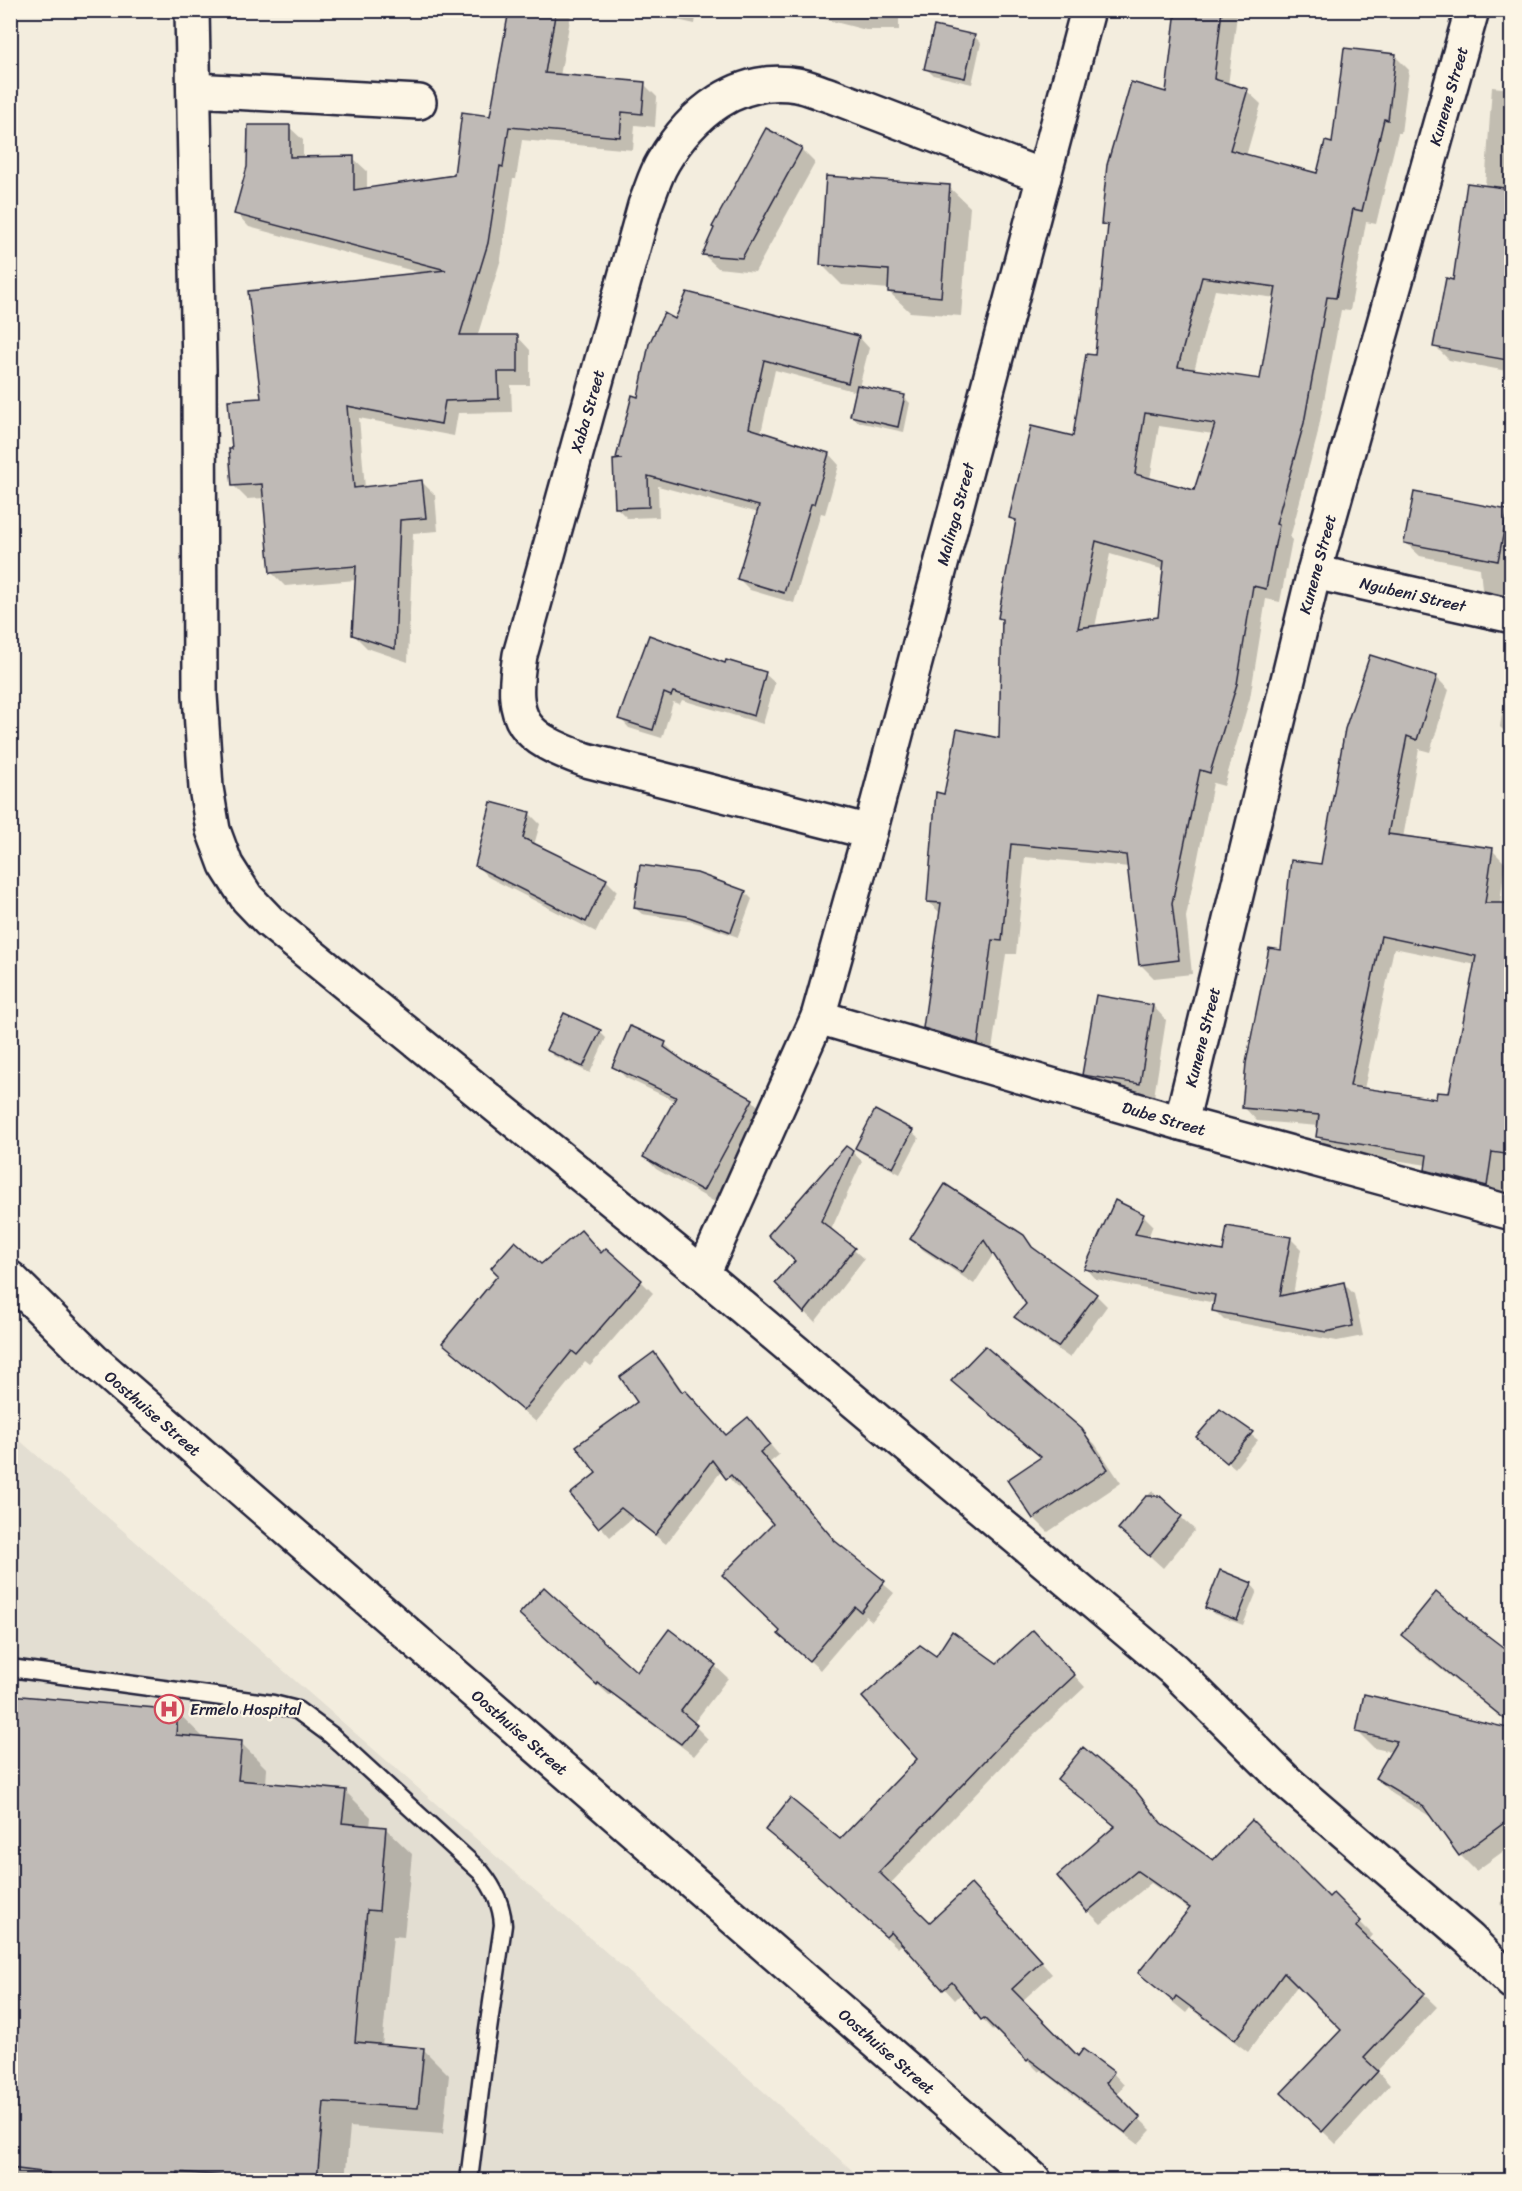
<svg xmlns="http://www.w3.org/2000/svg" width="1522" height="2191" viewBox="0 0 1522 2191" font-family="Sriracha,sans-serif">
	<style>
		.built { fill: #e3ded2 }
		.shadow { fill: #0003; fill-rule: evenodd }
		.building { fill: #bfbab6; stroke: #22223b; stroke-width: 1.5; fill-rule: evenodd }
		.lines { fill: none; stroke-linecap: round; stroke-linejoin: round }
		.service-casing { stroke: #22223b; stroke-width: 21 }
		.minor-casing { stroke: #22223b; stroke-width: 38 }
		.service { stroke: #fcf5e5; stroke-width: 16 }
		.minor { stroke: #fcf5e5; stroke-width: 33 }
		.labels { text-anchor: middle; stroke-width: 5; stroke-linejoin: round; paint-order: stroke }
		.street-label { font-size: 16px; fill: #22223b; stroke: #fcf5e5 }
		.poi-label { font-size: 16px; fill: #22223b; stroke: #fcf5e5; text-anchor: start }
	</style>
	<rect width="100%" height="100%" fill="#f3edde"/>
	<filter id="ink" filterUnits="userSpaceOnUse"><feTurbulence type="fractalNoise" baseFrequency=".0167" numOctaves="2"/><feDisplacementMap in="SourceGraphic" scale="12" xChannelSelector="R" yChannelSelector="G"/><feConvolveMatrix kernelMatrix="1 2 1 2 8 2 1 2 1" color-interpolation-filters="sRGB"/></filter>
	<g filter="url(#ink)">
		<polygon class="built" points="10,1432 646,1987 863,2180 11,2180"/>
		<g class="shadow">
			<polygon points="511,10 568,10 571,14 560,76 644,84 657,97 655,127 635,125 633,150 522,140 516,179 513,179 501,259 477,337 517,336 530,350 530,385 511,385 512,412 458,413 454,436 359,418 365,488 422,482 435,495 438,531 413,533 408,662 367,648 354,635 356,580 285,586 272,573 265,498 247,499 234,486 262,399 425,274 249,227 236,213 289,127 303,140 303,158 353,158 367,171 367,189 455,176 491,118"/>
			<polygon points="633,10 697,10 695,24"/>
			<polygon points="789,10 899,10 899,30 866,30"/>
			<path d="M1177,10H1232L1237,15L1228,85L1247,91L1261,104L1246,156L1319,175L1333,145L1395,56L1409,70L1401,133H1398L1376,224L1366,222L1350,311L1341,310L1317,437L1290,538L1292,540L1280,602L1266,599L1250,698L1224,786L1213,783L1186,917L1192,974L1154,978L1140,964L1129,867L1025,857L1016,954H1006L991,1057L939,1042L925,1028L941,914L928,901L945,795L1001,740L1003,621L1000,617L1017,524L1010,517L1075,438L1097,357L1109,230L1103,223L1168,94ZM1215,290L1276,298L1261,381L1194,371ZM1159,426L1213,434L1195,491L1150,479ZM1110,554L1165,570L1160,619L1095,627Z"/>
			<polygon points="974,36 981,43 972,84 933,75 926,69"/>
			<polygon points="1492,87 1512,89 1512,372 1449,360 1435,346 1485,187"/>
			<polygon points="801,149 815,163 755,272 718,268 704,255"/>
			<polygon points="949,187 970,207 961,316 910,312 889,292 889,289 842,285 821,264"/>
			<polygon points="676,321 859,337 869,348 859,387 904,397 910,403 904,432 858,422 852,416 857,392 775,370 761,433 829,454 839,465 825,514 821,513 794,603 750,590 739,579 759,513 658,486 659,517 627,518 616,507 621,461 617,458 639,399"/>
			<polygon points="1507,511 1512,515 1512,606 1494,602 1482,589 1480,568 1420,556 1406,543"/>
			<polygon points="650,637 726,665 765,674 775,683 763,724 682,700 680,704 673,702 662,738 629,728 620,718"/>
			<path d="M1436,677L1449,690L1430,752L1419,749L1403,838L1492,850L1505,863L1500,904H1512V1194L1501,1192L1500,1199L1440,1183L1427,1169V1165L1331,1150L1318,1137L1319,1126L1257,1121L1244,1107L1282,952L1323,865ZM1394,948L1476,965L1450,1095L1437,1101L1364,1089Z"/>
			<polygon points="1506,688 1512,688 1512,738 1500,727"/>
			<polygon points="529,813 540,824 534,845 606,880 617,891 596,932 488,877 477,866"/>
			<polygon points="745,892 752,899 738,937 694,922 642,914 635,908"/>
			<polygon points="1153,1006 1166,1020 1154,1097 1097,1088 1084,1074"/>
			<polygon points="600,1032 606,1038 590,1073 554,1056 548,1050"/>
			<polygon points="665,1044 677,1055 676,1057 752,1100 764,1112 715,1202 656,1169 645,1157 675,1101 626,1078 614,1066"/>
			<polygon points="876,1112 912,1132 919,1138 900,1174 863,1154 857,1148"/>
			<polygon points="852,1152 862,1161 831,1230 864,1259 815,1322 777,1283 797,1262"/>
			<polygon points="1143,1215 1153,1225 1148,1238 1224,1253 1291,1239 1301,1249 1293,1295 1344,1284 1354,1294 1363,1336 1337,1341 1224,1320 1214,1310 1215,1303 1096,1279 1086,1268"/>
			<polygon points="1023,1236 1039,1254 1096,1295 1107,1306 1070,1358 1027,1328 1016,1317 1028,1304 994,1253 974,1284 923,1250 912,1238"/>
			<polygon points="602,1254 641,1281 653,1293 590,1366 585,1362 536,1422 444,1343 541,1266"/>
			<polygon points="654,1354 664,1364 684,1393 726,1437 748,1419 779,1455 769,1463 839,1546 894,1593 872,1621 866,1616 820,1670 780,1634 782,1631 775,1525 742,1485 738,1488 722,1470 666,1544 632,1518 610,1537 572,1494 598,1474 639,1402"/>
			<polygon points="953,1381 1081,1430 1095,1444 1121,1483 1048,1532 1034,1518 1042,1458"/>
			<polygon points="1220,1411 1258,1440 1235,1468 1205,1443"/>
			<polygon points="1152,1491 1195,1530 1163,1568 1120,1529"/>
			<polygon points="1251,1584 1257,1591 1243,1625 1214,1614 1207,1607"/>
			<polygon points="1466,1619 1477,1630 1512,1656 1512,1726 1419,1652 1403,1635"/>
			<polygon points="534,1627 637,1674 715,1666 728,1678 693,1724 708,1739 694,1756 612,1694 610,1696"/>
			<polygon points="1044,1643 1085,1687 1014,1754 890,1884 930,1924 982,1897 1052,1974 1022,2001 1079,2058 1113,2073 1124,2085 1116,2096 1151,2130 1138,2144 1041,2070 1039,2072 996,2029 993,2031 982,2019 962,1993 955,2000 903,1943 898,1948 767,1830 840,1841 919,1759 936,1658 997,1665"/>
			<polygon points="10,1692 18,1693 23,1698 177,1712 204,1738 241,1743 267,1769 266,1784 345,1791 371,1817 370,1827 385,1828 412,1854 404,1937 393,1936 382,2046 423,2049 449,2075 443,2134 350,2127 345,2180 10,2180"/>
			<polygon points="1512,1730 1512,1845 1476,1871 1460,1855 1433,1818 1393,1794 1376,1778 1392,1752 1374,1748 1357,1731"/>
			<polygon points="1059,1779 1135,1792 1167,1828 1214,1862 1329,1899 1333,1895 1373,1935 1368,1941 1437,2007 1377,2071 1390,2085 1336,2144 1297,2106 1343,2030 1298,1985 1248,2052 1190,2008 1186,2013 1153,1986 1140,1973 1190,1910 1151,1883 1101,1924 1088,1911 1116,1828"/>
			<polygon points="1512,1893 1512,1915 1500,1904"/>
		</g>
		<g class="building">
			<polygon points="509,10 556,10 545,73 645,82 642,114 622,112 620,137 509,127 503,167 500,166 488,243 460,335 518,335 518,372 498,372 499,399 445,401 441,424 347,406 354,488 422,480 426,518 400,520 395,649 352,635 356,566 270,573 262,484 232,486 229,449 232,449 228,400 261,398 248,291 446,270 234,214 247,167 248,125 290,125 290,157 354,156 354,190 454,175 462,112 490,116"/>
			<path d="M1176,10H1222L1214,79L1248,89L1230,150L1317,173L1325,141L1332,143L1344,48L1396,54L1388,120L1384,119L1362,211L1353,209L1336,298L1327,297L1304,423L1276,524L1279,525L1266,589L1253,586L1237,684L1210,773L1200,770L1172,903L1179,960L1139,965L1126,855L1011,844L1002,941L992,940L978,1044L923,1028L941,903L927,902L936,792L944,794L957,729L999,738L1002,619L998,618L1016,520L1009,518L1031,426L1073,436L1086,354L1095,355L1108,225L1101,224L1107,165L1131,82L1166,92ZM1202,277L1276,287L1260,379L1178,367ZM1145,413L1215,424L1194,490L1135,474ZM1096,541L1164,561L1158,617L1078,628Z"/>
			<polygon points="934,26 975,35 965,78 924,69"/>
			<polygon points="766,128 802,148 742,258 702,255 714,228 712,227"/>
			<polygon points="826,176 950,185 941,297 888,292 889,270 820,265"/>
			<polygon points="1467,183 1512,189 1512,336 1507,360 1433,347 1446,278 1453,280"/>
			<polygon points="687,292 859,336 848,383 764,360 749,428 829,453 814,504 811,504 784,593 737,579 759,506 648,476 649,507 615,508 613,460 622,459 616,458 632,395 638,397 649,344 664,313 675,319"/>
			<polygon points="857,385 905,395 898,427 850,416"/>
			<polygon points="1414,492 1508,510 1498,561 1404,543"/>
			<polygon points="649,635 725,663 726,660 766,672 754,716 673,692 671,696 664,693 653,730 618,719"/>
			<path d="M1370,655L1437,676L1417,740L1407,736L1388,834L1493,848L1485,903H1512V1155L1492,1152L1487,1186L1425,1170L1427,1155L1316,1137L1319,1115L1242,1108L1246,1063L1269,948L1281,950L1291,860L1321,864L1345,729ZM1381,936L1476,956L1449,1093L1437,1092L1436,1099L1350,1086Z"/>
			<polygon points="491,802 530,812 523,838 607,879 586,922 475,866"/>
			<polygon points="640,865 697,873 746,891 731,932 686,916 634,908"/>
			<polygon points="1096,995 1153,1005 1140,1084 1082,1075"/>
			<polygon points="564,1013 601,1030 583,1067 546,1050"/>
			<polygon points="630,1026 666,1042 664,1047 687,1063 753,1099 703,1191 643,1157 676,1097 612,1067"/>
			<polygon points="875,1110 913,1130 893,1168 855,1148"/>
			<polygon points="846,1146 853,1151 821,1221 855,1248 804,1313 775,1283 795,1261 768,1235"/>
			<polygon points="945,1184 1024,1235 1032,1247 1097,1294 1058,1347 1014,1317 1026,1304 984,1240 962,1273 910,1239"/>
			<polygon points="1115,1200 1144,1214 1135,1234 1223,1251 1227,1226 1291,1237 1280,1296 1344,1282 1353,1326 1326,1332 1212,1311 1215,1295 1084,1269"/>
			<polygon points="581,1230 601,1253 606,1248 642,1280 577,1355 572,1351 523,1411 442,1343 498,1275 491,1268 515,1241 541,1264"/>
			<polygon points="985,1346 1082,1429 1108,1469 1033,1519 1007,1480 1041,1457 951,1381"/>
			<polygon points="654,1352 682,1392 685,1390 726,1435 748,1417 770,1444 760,1452 835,1541 885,1581 861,1612 855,1607 809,1661 778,1634 780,1631 722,1575 773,1524 731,1475 726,1479 712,1460 655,1535 621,1508 598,1528 570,1494 596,1473 576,1446 637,1402 620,1377"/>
			<polygon points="1220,1409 1253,1432 1227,1463 1196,1437"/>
			<polygon points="1146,1496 1160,1496 1182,1516 1149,1556 1118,1529"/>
			<polygon points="1220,1570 1252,1583 1237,1620 1205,1608"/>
			<polygon points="544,1587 637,1672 669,1629 716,1665 681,1711 697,1725 681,1744 598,1683 597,1685 519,1614"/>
			<polygon points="1436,1592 1467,1618 1466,1619 1512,1654 1512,1725 1401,1635"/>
			<polygon points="1033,1630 1075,1675 1003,1742 879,1872 930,1922 971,1884 1042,1961 1012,1989 1078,2056 1083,2049 1114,2072 1106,2083 1140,2117 1126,2133 1029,2059 1027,2061 984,2018 981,2020 952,1982 943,1990 891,1932 886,1937 792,1852 765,1830 790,1798 840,1839 917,1759 862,1697 920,1645 936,1656 952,1631 997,1663"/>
			<polygon points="1364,1694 1512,1729 1512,1817 1459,1856 1424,1807 1375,1778 1397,1741 1356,1732"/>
			<polygon points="10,1695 178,1710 176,1735 242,1741 238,1780 346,1790 342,1823 386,1827 379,1911 367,1910 355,2042 424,2048 418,2108 324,2102 317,2181 261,2181 261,2179 178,2172 176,2181 48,2181 49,2173 10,2168"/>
			<polygon points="1083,1747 1136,1791 1161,1823 1213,1860 1252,1820 1329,1897 1333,1893 1361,1921 1356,1927 1425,1993 1364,2058 1378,2071 1322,2132 1281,2093 1341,2030 1284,1973 1235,2040 1176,1996 1173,2001 1138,1973 1190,1908 1137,1871 1087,1912 1057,1876 1115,1826 1057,1779"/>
		</g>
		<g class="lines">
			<g class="service-casing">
				<path id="service" d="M10,1668L273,1704L297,1710L331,1735L481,1872C494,1888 502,1904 503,1925L484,2058L469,2180"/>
			</g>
			<g class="minor-casing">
				<g id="minor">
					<polyline points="192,10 199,369 200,695 206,788 213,830 226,865 247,898 269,921 703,1274 1174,1670 1287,1782 1469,1939 1512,1982"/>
					<polyline points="194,90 419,102"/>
					<polyline points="1314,572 1512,616"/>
					<path d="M870,832L586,760C523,737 509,723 520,655L645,205C651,191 655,175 663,162C691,114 738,75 797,85C809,87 821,93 832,96L1044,177"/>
					<polyline points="818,1017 1181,1123 1512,1213"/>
					<polyline points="1181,1123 1314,572 1472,10"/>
					<polyline points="703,1274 818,1017 870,832 1088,10"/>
					<polyline points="10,1278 93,1360 1005,2154 1034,2180"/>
				</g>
			</g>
			<use href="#service" class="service"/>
			<use href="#minor" class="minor"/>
		</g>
	</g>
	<defs>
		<g id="hospital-ring" transform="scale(1.5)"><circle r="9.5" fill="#fcf5e5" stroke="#d1495b" stroke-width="1.5"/><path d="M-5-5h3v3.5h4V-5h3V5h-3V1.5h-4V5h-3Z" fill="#d1495b"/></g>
	</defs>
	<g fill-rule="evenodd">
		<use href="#hospital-ring" x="169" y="1709"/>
	</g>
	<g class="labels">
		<g class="street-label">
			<text transform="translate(1448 96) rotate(-74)" y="6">Kunene Street</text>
			<text transform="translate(587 411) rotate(-74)" y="6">Xaba Street</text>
			<text transform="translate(955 514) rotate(-75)" y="6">Malinga Street</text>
			<text transform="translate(1317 564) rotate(-75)" y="6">Kunene Street</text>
			<text transform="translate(1413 594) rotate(13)" y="6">Ngubeni Street</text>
			<text transform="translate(1202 1037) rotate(-76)" y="6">Kunene Street</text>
			<text transform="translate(1164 1118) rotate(16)" y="6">Dube Street</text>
			<text transform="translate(153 1413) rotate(41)" y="6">Oosthuise Street</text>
			<text transform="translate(520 1732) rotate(41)" y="6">Oosthuise Street</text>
			<text transform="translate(887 2051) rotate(41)" y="6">Oosthuise Street</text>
		</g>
		<g class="poi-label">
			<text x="190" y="1715">Ermelo Hospital</text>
		</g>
	</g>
	<rect width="1522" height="2191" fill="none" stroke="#fcf5e5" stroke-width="36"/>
	<rect x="18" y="18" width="1486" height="2155" fill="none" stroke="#22223b" stroke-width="2" filter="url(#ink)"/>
</svg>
